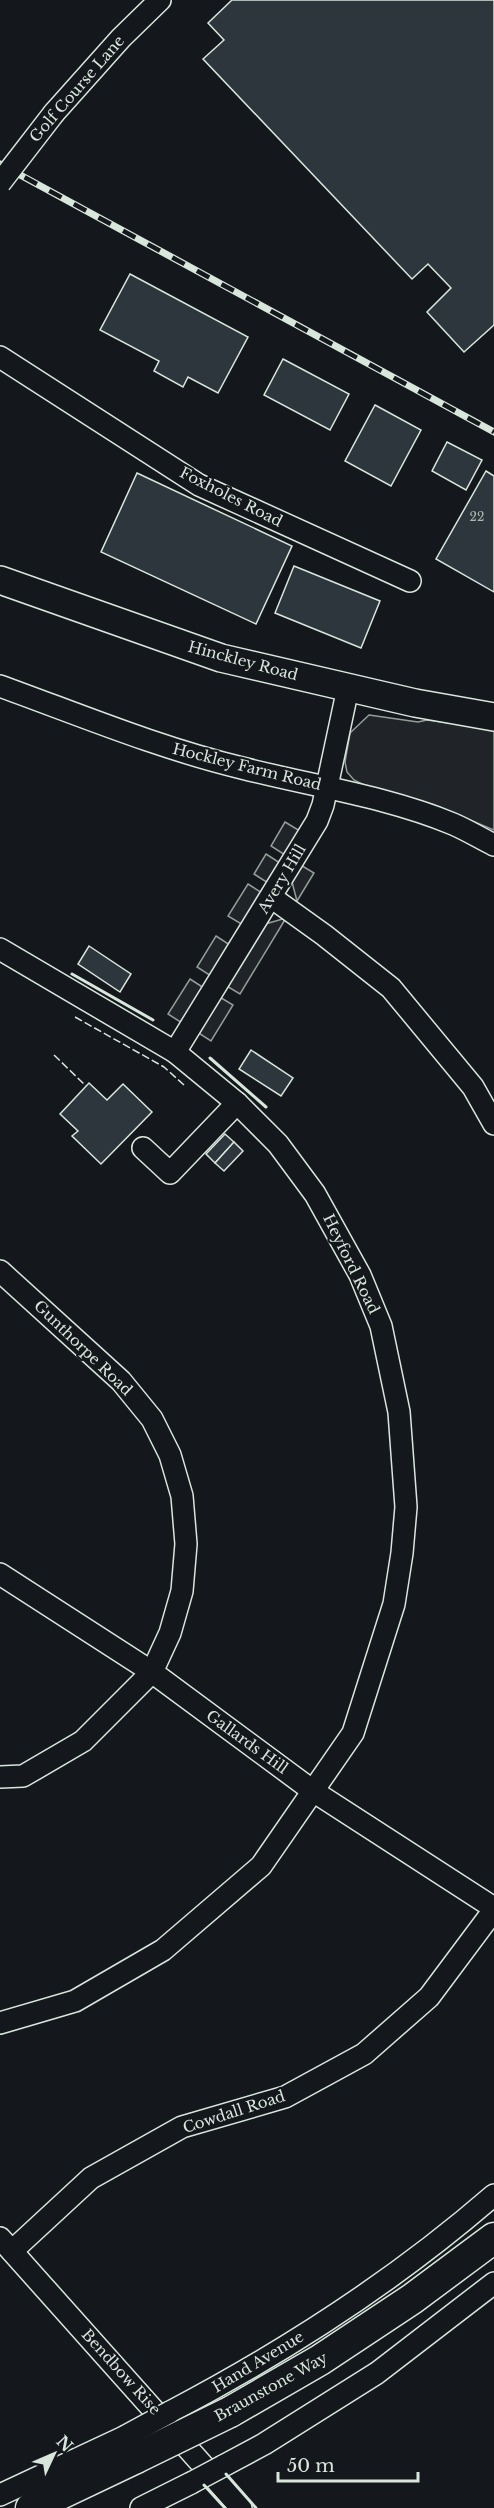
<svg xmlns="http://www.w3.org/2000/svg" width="494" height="2508" viewBox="0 0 494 2508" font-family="'Libre Baskerville',serif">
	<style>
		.green { fill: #202428; stroke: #939e99; stroke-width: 1.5 }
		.building { fill: #2c363c; stroke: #d8e6dc; stroke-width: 1.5 }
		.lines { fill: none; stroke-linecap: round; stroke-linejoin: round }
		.minor-casing { stroke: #d8e6dc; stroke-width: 24 }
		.major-casing { stroke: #d8e6dc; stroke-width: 30 }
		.highway-casing { stroke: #d8e6dc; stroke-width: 33 }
		.minor { stroke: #14181c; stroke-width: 21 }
		.major { stroke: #14181c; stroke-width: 27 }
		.highway { stroke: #14181c; stroke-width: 30 }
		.rail-casing { stroke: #d8e6dc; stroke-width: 7 }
		.rail { stroke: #14181c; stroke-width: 4.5; stroke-dasharray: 14; stroke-linecap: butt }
		.minor-bridge-casing { stroke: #d8e6dc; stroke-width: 24; stroke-linecap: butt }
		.highway-bridge-casing { stroke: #d8e6dc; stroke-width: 33; stroke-linecap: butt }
		.minor-bridge { stroke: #14181c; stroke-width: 21 }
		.highway-bridge { stroke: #14181c; stroke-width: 30 }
		.fence { stroke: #d8e6dc; stroke-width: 1.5; stroke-dasharray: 8 3; stroke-linecap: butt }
		.wall { stroke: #d8e6dc; stroke-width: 3 }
		.labels { text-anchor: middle; stroke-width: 4.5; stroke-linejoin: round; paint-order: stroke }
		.number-label { font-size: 12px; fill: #adbab4 }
		.street-label { font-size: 15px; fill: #d8e6dc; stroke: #14181c }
	</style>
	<rect width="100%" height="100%" fill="#14181c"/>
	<g class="green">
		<polygon points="369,715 418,722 427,720 494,729 494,830 432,804 364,785 354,780 347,772 345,762 350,733"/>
		<polygon points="285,822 300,831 285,855 271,846"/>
		<polygon points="266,854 280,863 268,883 254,874"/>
		<polygon points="299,864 314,873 297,901 291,878"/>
		<polygon points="248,884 262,893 243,925 228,916"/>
		<polygon points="286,918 240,994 225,985 262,925"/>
		<polygon points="216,936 230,945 211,976 197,967"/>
		<polygon points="190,979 204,988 182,1023 168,1014"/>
		<polygon points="218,996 233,1005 211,1041 197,1032"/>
	</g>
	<g class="building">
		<polygon points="232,0 494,0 494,325 464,352 427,312 451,288 428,264 412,279 203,59 224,40 208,23"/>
		<polygon points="130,274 248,337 218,393 188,377 183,387 154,371 159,361 100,330"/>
		<polygon points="283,359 349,394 330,430 264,395"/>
		<polygon points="375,405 421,430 391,486 345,461"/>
		<polygon points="447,442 482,460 466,490 432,471"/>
		<polygon points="486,471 494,476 494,592 436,559"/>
		<polygon points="137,473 292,546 256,624 101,552"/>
		<polygon points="294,566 380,601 361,648 275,613"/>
		<polygon points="89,946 131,974 120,992 78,964"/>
		<polygon points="251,1050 293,1078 281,1096 239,1069"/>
		<polygon points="89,1083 107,1100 123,1084 152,1112 101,1164 72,1136 78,1131 60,1114"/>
		<polygon points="225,1134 234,1142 215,1163 206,1154"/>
		<polygon points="234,1142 243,1151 224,1171 215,1163"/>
	</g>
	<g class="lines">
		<g class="minor-casing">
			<g id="minor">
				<polyline points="54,113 121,38 160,0"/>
				<polyline points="0,357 199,485 410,581"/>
				<path d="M0,686C80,715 159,748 242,768C312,786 385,796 453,824C467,830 480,838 494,845"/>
				<polyline points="271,897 324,935 391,988 473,1087 494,1124"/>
				<polyline points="0,949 175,1052 237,1103 278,1144 315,1194 360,1275 381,1326 399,1412 406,1507 402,1553 394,1604 353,1733 261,1866 163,1950 75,2001 0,2023"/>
				<polyline points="175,1052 317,821 323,805 348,688"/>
				<polyline points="143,1148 170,1173 237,1103"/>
				<polyline points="0,1271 121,1381 152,1419 170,1455 182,1496 186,1544 182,1591 170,1633 152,1672 83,1741 23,1776 0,1777"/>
				<polyline points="0,1574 152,1672 313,1791 494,1908"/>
				<polyline points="0,2238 241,2508"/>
				<polyline points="12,2251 91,2178 182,2127 285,2097 364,2054 429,1997 494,1910"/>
				<path d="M170,2412C286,2351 395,2281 494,2195"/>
				<polyline points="223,2466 264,2444 377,2373 494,2283"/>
				<polyline points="0,2495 124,2437"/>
				<polyline points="141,2508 191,2483"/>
			</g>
		</g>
		<g class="major-casing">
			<polyline id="major" points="0,580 221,658 415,703 494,717"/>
		</g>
		<g class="highway-casing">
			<g id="highway">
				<polyline points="230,2412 320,2360 412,2299 494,2238"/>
				<polyline points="31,2508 136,2458"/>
			</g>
		</g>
		<use href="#minor" class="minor"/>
		<use href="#major" class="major"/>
		<use href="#highway" class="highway"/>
		<g class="rail-casing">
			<polyline id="rail" points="0,164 494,432"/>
		</g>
		<use href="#rail" class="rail"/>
		<g class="minor-bridge-casing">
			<g id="minor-bridge">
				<polyline points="0,183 54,113"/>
				<polyline points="124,2437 170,2412"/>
				<polyline points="191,2483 223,2466"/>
			</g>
		</g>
		<g class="highway-bridge-casing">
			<polyline id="highway-bridge" points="136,2458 230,2412"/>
		</g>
		<use href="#minor-bridge" class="minor-bridge"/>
		<use href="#highway-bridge" class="highway-bridge"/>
		<g class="fence">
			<polyline points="75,1017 164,1067 184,1085"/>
			<polyline points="54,1055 86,1086"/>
		</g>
		<g class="wall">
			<polyline points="72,974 153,1020"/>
			<polyline points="210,1058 266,1107"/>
			<polyline points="226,2474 256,2508"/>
			<polyline points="204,2485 225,2508"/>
		</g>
	</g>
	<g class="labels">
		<g class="number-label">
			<text x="477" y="521">22</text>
		</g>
		<g class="street-label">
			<text transform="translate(77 89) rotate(-49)" y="5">Golf Course Lane</text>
			<text transform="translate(231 497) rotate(27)" y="5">Foxholes Road</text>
			<text transform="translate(243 661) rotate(15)" y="5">Hinckley Road</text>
			<text transform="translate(247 767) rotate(14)" y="5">Hockley Farm Road</text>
			<text transform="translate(282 879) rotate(-59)" y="5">Avery Hill</text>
			<text transform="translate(351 1264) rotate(64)" y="5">Heyford Road</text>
			<text transform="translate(83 1348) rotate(44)" y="5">Gunthorpe Road</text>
			<text transform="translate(247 1742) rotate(36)" y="5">Gallards Hill</text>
			<text transform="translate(234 2112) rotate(-18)" y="5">Cowdall Road</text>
			<text transform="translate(258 2362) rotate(-31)" y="5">Hand Avenue</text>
			<text transform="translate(121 2372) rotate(48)" y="5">Bendbow Rise</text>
			<text transform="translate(271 2387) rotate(-29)" y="5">Braunstone Way</text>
		</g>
	</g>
	<g transform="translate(54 2454) rotate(46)" stroke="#14181c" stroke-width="4.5" paint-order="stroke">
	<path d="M0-4.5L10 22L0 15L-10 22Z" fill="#d8e6dc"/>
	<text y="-9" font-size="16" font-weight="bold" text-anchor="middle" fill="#d8e6dc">N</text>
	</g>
	<path d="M278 2472v9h140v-9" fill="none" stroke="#d8e6dc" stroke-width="3"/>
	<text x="287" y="2472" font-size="18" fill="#d8e6dc" stroke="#14181c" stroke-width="4.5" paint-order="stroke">50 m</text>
</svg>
